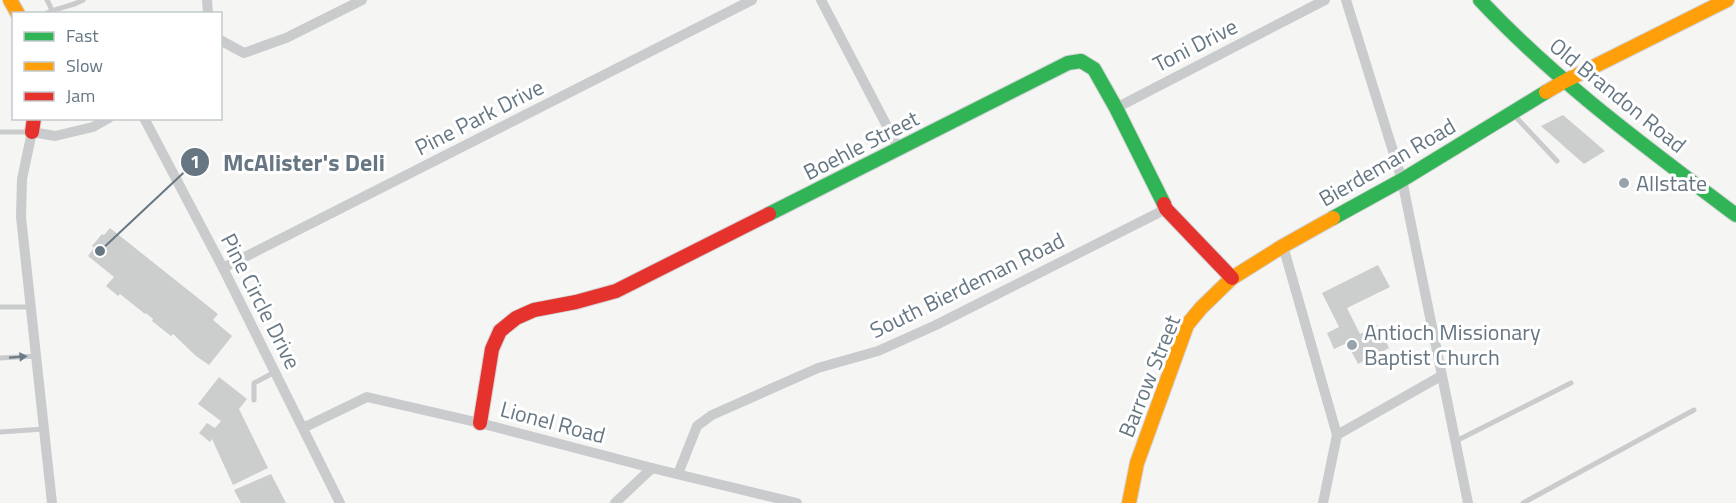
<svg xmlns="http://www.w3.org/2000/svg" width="1736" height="503" viewBox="0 0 1736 503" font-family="'Titillium Web',sans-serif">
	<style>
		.building { fill: #cccece }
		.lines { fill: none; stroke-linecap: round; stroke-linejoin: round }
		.fast-casing { stroke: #d2d3d4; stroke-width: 16 }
		.slow-casing { stroke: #d2d3d4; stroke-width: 16 }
		.jam-casing { stroke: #d2d3d4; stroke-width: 16 }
		.lane { stroke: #cacbcc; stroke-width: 5 }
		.street { stroke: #cacbcc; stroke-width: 10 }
		.fast { stroke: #30b455; stroke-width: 14 }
		.slow { stroke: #ff9f0a; stroke-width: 14 }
		.jam { stroke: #e5322d; stroke-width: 14 }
		.oneway { fill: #6b7b87 }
		.poi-dot { fill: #98a3ab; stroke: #fff; stroke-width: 2 }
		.labels { text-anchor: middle; stroke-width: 6; stroke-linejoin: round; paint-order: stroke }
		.street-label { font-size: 22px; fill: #667783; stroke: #fff }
		.poi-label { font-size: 22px; fill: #667783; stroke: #fff; text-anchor: start }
		.leader { fill: none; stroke: #667783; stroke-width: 2 }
		.callout-dot { fill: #667783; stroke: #fff; stroke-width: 2 }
		.mark-label { font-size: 18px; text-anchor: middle; font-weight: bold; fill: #fff }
		.callout-label { font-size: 24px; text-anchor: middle; font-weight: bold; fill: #667783; stroke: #fff; stroke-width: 6; stroke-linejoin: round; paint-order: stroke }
	</style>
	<rect width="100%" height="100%" fill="#f5f5f4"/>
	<g class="building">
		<polygon points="1563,115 1605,151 1584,164 1541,126"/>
		<polygon points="110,228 218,314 213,320 232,336 209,365 196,356 173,334 171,336 152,321 153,319 146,313 145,314 120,294 118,296 106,286 114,277 88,256 94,248 92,246 102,234 104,235"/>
		<polygon points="1378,265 1390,287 1347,308 1360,334 1378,325 1389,348 1358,364 1347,343 1334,349 1327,333 1339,327 1322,293"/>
		<polygon points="219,377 247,399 239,409 268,468 233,485 212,439 210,442 199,433 207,423 215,428 221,421 198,404"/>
		<polygon points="271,474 286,503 241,503 234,490"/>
	</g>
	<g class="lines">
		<g class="fast-casing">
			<g id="fast">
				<path d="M1480,0C1558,83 1646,147 1736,215"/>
				<polyline points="769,214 1068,63 1081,61 1094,69 1116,108 1164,204"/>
				<polyline points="1333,218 1402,180 1546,92"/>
			</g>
		</g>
		<g class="slow-casing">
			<g id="slow">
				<polyline points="10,0 18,14"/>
				<polyline points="1546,92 1563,82 1727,0"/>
				<polyline points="1129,503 1137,463 1187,325 1201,308 1232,278 1283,246 1333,218"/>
			</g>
		</g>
		<g class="jam-casing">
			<g id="jam">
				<polyline points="32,132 34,118"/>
				<polyline points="1164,204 1166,209 1232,278"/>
				<polyline points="480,423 492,349 500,331 516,318 534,310 576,302 616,291 769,214"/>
			</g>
		</g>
		<g class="lane">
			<polyline points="47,0 52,10"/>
			<path d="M45,14C58,7 71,7 83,0"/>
			<polyline points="1513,114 1557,161"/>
			<polyline points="0,132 31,132"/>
			<polyline points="0,307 31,307"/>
			<polyline points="0,358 36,356"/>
			<polyline points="254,400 254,383 275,372"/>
			<polyline points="0,432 44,429"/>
			<polyline points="1456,441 1571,383"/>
			<polyline points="1523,503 1694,410"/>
		</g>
		<g class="street">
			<polyline points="207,0 208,14"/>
			<polyline points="821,0 899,149"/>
			<polyline points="1346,0 1402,180 1468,503"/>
			<polyline points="220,40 244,53 286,38 362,0"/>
			<polyline points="1116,108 1325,0"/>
			<polyline points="144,118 223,268 340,503"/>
			<polyline points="1283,246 1337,435 1323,503"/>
			<polyline points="223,268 752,0"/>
			<polyline points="303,428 367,397 480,423 652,468 797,503"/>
			<polyline points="1337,435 1441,376"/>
			<polyline points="678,474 697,426 712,415 818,368 878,351 936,325 1166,209"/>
			<polyline points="52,503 21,217 22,179 32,132 55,136 93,127 109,118"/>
			<polyline points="615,503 652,468"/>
		</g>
		<use href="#fast" class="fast"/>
		<use href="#slow" class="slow"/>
		<use href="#jam" class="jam"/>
	</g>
	<defs><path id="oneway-solid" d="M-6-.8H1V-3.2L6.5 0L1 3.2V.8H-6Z" transform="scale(1.5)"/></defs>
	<use class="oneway" href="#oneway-solid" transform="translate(18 357) rotate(-4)"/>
	<g class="poi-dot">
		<circle cx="1624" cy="183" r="6"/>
		<circle cx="1352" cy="345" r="6"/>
	</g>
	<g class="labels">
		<g class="street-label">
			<text transform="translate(1195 45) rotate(-27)" y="8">Toni Drive</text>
			<text transform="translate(1618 95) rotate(39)" y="8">Old Brandon Road</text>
			<text transform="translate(479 117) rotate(-27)" y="8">Pine Park Drive</text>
			<text transform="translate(861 145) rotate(-27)" y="8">Boehle Street</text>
			<text transform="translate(1387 162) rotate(-30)" y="8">Bierdeman Road</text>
			<text transform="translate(967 285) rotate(-26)" y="8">South Bierdeman Road</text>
			<text transform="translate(261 301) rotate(63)" y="8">Pine Circle Drive</text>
			<text transform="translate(1149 376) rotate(-68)" y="8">Barrow Street</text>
			<text transform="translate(553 422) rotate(15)" y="8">Lionel Road</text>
		</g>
		<g class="poi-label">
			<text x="1636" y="191">Allstate</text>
			<text x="1364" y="340">Antioch Missionary<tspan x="1364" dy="25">Baptist Church</tspan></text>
		</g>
	</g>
	<path class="leader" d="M100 251L195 162"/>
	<g class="callout-dot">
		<circle cx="100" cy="251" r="6"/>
		<circle cx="195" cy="162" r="15"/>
	</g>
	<g class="mark-label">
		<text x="195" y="168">1</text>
	</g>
	<g class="callout-label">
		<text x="304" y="171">McAlister's Deli</text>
	</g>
	<rect x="12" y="12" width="210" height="108" fill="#ffffff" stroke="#c2c9cd" stroke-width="1.5"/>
	<rect x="24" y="32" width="30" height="9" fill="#30b455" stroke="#c2c9cd" stroke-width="1.5"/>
	<text x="66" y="42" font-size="18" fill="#667783">Fast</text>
	<rect x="24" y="62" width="30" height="9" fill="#ff9f0a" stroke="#c2c9cd" stroke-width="1.5"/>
	<text x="66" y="72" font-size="18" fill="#667783">Slow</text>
	<rect x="24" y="92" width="30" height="9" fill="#e5322d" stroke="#c2c9cd" stroke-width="1.5"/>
	<text x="66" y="102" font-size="18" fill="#667783">Jam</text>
</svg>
